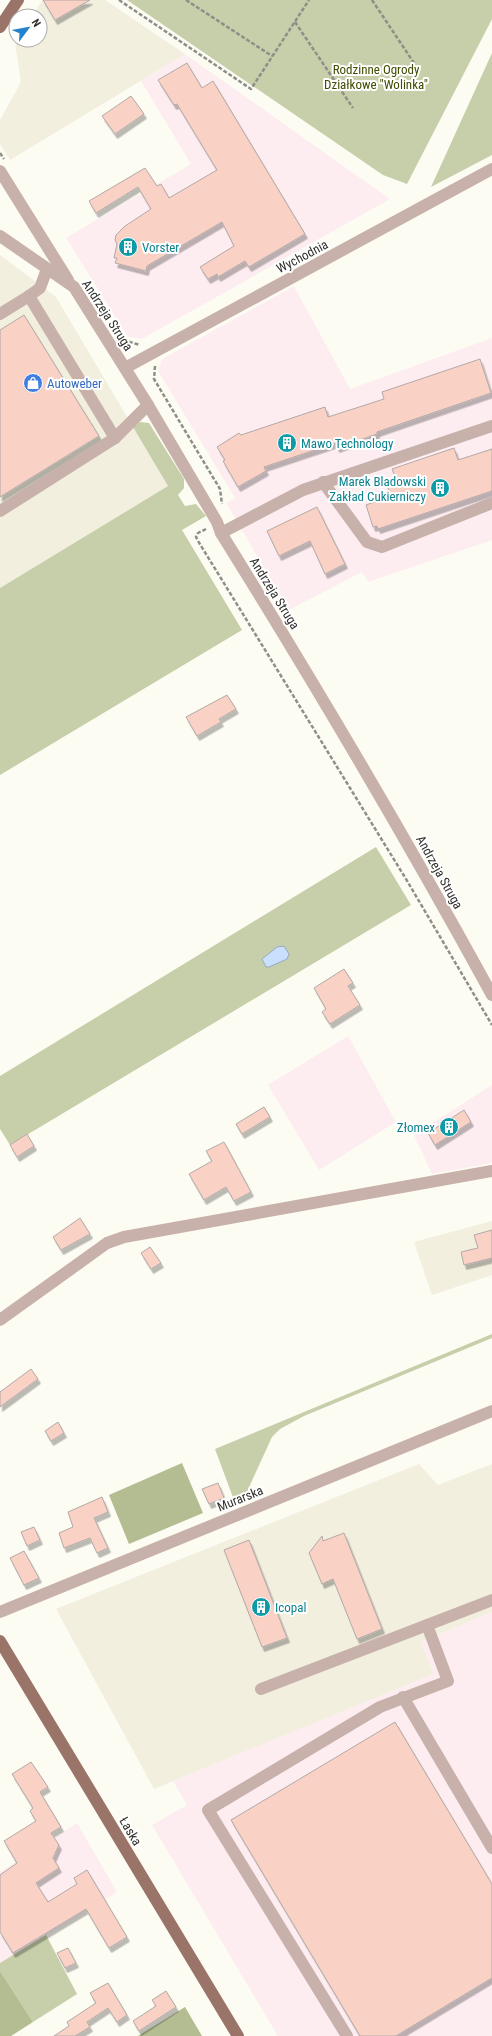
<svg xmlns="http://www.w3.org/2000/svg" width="492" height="2036" viewBox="0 0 492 2036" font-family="'Roboto Condensed',sans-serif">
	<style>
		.built { fill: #f2efdf }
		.industrial { fill: #fdedf1 }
		.green { fill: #c6cfa9 }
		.forest { fill: #b3bd91 }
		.water { fill: #c8dffe; stroke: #9baabf }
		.building { fill: #f9d1c5; stroke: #b2a9a7; filter: url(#shadow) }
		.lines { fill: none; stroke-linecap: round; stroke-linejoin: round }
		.path { stroke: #8f8e88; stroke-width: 2.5; stroke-dasharray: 4 2; stroke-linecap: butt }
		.minor { stroke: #c8b1ab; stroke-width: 12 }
		.major { stroke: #9a7469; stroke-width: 12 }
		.labels { text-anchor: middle; stroke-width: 4; stroke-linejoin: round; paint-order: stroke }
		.park-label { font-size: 13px; fill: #414c01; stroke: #fff }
		.culture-label { font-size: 13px; fill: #0d838f; stroke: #fff; text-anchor: start }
		.street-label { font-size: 13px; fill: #31302d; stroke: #fff }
		.shop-label { font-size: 13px; fill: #366cbe; stroke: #fff; text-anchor: start }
	</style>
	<defs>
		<filter id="shadow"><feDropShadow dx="2.5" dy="4.5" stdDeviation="0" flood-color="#0004"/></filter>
	</defs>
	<rect width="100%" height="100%" fill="#fdfcf3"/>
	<g class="built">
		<polygon points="43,0 105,0 185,54 10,160 0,144 0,120 21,82 15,43 17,40 40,40 40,16 32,16"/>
		<polygon points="0,255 56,297 168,486 0,588"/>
		<polygon points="492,1221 492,1275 432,1295 414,1242"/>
		<polygon points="419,1464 438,1485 492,1464 492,1612 421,1642 434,1674 154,1789 56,1609"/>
	</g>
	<g class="industrial">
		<polygon points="185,54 390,199 142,339 128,337 66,238 191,164 141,81"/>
		<polygon points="294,286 350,389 492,338 492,540 368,582 362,572 289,610 226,503 235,498 158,371 162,359"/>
		<polygon points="348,1036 396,1122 319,1170 268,1085"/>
		<polygon points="492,1085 492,1163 432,1174 414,1135"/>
		<polygon points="492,1612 492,2036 278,2036 152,1825 187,1805 173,1781 434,1674 421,1642"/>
		<polygon points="77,1823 117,1892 0,1963 0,1872"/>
	</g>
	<g class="green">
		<polygon points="127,0 492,0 492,19 407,184 383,175"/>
		<polygon points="492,53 492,155 431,187"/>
		<polygon points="140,422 149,423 184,479 184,488 178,495 185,506 196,504 206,516 182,530 242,630 0,775 0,588 168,486 133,427"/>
		<polygon points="376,847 411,905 10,1145 0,1129 0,1076"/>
		<polygon points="492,1334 492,1338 304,1416 280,1429 272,1437 245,1496 234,1500 215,1449"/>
		<polygon points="46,1935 77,1994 33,2022 0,1971 0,1963"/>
	</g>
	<g class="forest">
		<polygon points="182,1463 203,1513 129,1544 109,1495"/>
		<polygon points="0,1971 33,2022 11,2036 0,2036"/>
		<polygon points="185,2007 202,2036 138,2036"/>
	</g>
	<polygon class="water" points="284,946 289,954 287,959 269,967 266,967 262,959 277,947"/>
	<g class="building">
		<polygon points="43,0 90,0 55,20"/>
		<polygon points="187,63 202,88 213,81 305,234 249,267 245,261 218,277 217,274 208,279 200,267 234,246 222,222 147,266 146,271 115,263 117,258 114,258 117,244 115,240 116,235 125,226 151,209 138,187 96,213 89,201 145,168 157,186 161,184 169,198 217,170 177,104 174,105 158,80"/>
		<polygon points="131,96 144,114 115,134 102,116"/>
		<polygon points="24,315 99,436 0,497 0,330"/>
		<polygon points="480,359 491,393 377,432 377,434 337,448 336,443 264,467 266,471 238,487 223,461 225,460 217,447 239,433 241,435 325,407 328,417 384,399 382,392"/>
		<polygon points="454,448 458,460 492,449 492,491 378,529 377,526 373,527 366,505 391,496 387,485 397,482 392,469"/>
		<polygon points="317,507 345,564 325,574 310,541 279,556 267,531"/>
		<polygon points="227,695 236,709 219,719 221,722 197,736 186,717"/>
		<polygon points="344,969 353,983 348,986 360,1005 330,1024 322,1012 326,1009 314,988"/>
		<polygon points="264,1107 270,1117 242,1134 236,1124"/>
		<polygon points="464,1110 471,1122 435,1145 428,1133"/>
		<polygon points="27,1134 34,1146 17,1157 10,1145"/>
		<polygon points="224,1142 251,1192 234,1201 226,1187 204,1200 189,1174 212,1161 206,1151"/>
		<polygon points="80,1218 90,1234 61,1250 53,1237"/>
		<polygon points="492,1230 492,1258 464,1265 461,1252 478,1248 474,1235"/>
		<polygon points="150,1247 161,1263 151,1269 141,1253"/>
		<polygon points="31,1369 38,1379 0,1407 0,1392"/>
		<polygon points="58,1422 64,1433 51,1441 45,1431"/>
		<polygon points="218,1483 224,1498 209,1504 202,1489"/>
		<polygon points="102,1497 108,1512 94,1518 108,1548 97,1553 90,1538 64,1548 59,1533 73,1527 68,1512"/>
		<polygon points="34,1527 40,1540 27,1546 21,1532"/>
		<polygon points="344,1533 382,1629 357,1639 333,1579 322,1584 309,1553 322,1536 323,1541"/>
		<polygon points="249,1540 287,1638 262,1647 224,1550"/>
		<polygon points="24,1551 39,1578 24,1585 10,1558"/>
		<polygon points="395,1722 492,1884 492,1978 396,2036 360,2036 231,1820"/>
		<polygon points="31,1762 48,1787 40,1792 61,1827 51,1833 59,1845 53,1858 59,1868 36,1883 48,1902 77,1884 74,1878 87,1870 127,1937 109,1948 86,1909 13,1953 0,1932 0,1875 17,1863 4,1841 36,1821 30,1811 33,1808 12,1774"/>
		<polygon points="68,1948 76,1963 65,1968 57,1953"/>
		<polygon points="108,1983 127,2015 117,2022 108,2008 87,2022 90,2027 75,2036 54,2036 69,2026 67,2022 96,2003 90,1993"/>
		<polygon points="166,1991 176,2007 139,2031 133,2021 156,2006 152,2000"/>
	</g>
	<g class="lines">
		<g class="path">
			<polyline points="119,0 251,89 309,0"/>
			<polyline points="186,0 272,56"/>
			<polyline points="372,0 414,63"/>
			<polyline points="295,22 353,108"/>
			<polyline points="0,153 4,159"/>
			<polyline points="123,340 140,345"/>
			<polyline points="155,366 154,379 220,489 222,504"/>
			<polyline points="206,529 198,533 196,537 198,541 406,879 492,1025"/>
		</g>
		<g class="minor">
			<polyline points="0,171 68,280"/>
			<path d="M0,236L74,287L148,405L217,522L221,533C315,684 406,838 492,995"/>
			<polyline points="29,296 115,438"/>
			<polyline points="0,314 29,296 40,288 47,269"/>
			<polyline points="125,368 492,169"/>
			<polyline points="323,482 367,542 382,547 492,503"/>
			<polyline points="0,511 115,438 148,405"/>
			<polyline points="221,533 303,490 492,426"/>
			<polyline points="0,1320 107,1243 124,1237 492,1171"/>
			<polyline points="0,1612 492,1411"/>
			<polyline points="261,1689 492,1600"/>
			<polyline points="403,1697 492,1848"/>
			<polyline points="347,2036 208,1810 380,1707 448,1681 427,1625"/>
		</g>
		<g class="major">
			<polyline points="0,27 18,0"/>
			<polyline points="0,1641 238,2036"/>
		</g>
	</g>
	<defs>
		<g id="building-disc" transform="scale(1)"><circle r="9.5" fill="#0f9aa8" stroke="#fff"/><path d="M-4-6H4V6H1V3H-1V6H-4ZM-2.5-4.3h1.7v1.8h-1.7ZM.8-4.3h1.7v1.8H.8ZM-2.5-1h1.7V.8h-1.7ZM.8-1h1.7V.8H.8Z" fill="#fff"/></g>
		<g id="shop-disc" transform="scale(1)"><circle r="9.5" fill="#3f7fe0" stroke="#fff"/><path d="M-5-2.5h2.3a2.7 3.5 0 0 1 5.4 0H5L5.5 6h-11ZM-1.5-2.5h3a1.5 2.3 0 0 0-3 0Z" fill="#fff"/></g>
	</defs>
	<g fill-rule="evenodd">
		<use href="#building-disc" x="128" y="247"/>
		<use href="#shop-disc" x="33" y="383"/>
		<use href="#building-disc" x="287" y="443"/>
		<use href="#building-disc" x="440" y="488"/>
		<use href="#building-disc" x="449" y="1127"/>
		<use href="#building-disc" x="261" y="1607"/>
	</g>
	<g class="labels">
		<g class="park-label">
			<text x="376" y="74">Rodzinne Ogrody<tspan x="376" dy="15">Działkowe "Wolinka"</tspan></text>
		</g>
		<g class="culture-label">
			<text x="142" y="252">Vorster</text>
			<text x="301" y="448">Mawo Technology</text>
			<text x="426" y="486" text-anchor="end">Marek Bladowski<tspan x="426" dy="15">Zakład Cukierniczy</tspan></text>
			<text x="435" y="1132" text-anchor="end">Złomex</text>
			<text x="275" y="1612">Icopal</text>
		</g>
		<g class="street-label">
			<text transform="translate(302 256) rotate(-28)" y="5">Wychodnia</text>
			<text transform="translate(108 315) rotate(57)" y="5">Andrzeja Struga</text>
			<text transform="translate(275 593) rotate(58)" y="5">Andrzeja Struga</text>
			<text transform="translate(440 872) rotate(61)" y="5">Andrzeja Struga</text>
			<text transform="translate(240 1498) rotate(-22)" y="5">Murarska</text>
			<text transform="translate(131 1831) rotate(59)" y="5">Łaska</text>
		</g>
		<g class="shop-label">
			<text x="47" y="388">Autoweber</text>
		</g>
	</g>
	<g transform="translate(28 28) rotate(58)"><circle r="19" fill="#ffffff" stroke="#adacab"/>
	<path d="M0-3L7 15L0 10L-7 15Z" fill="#2282ce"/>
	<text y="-6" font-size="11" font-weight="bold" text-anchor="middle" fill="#31302d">N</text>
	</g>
</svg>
